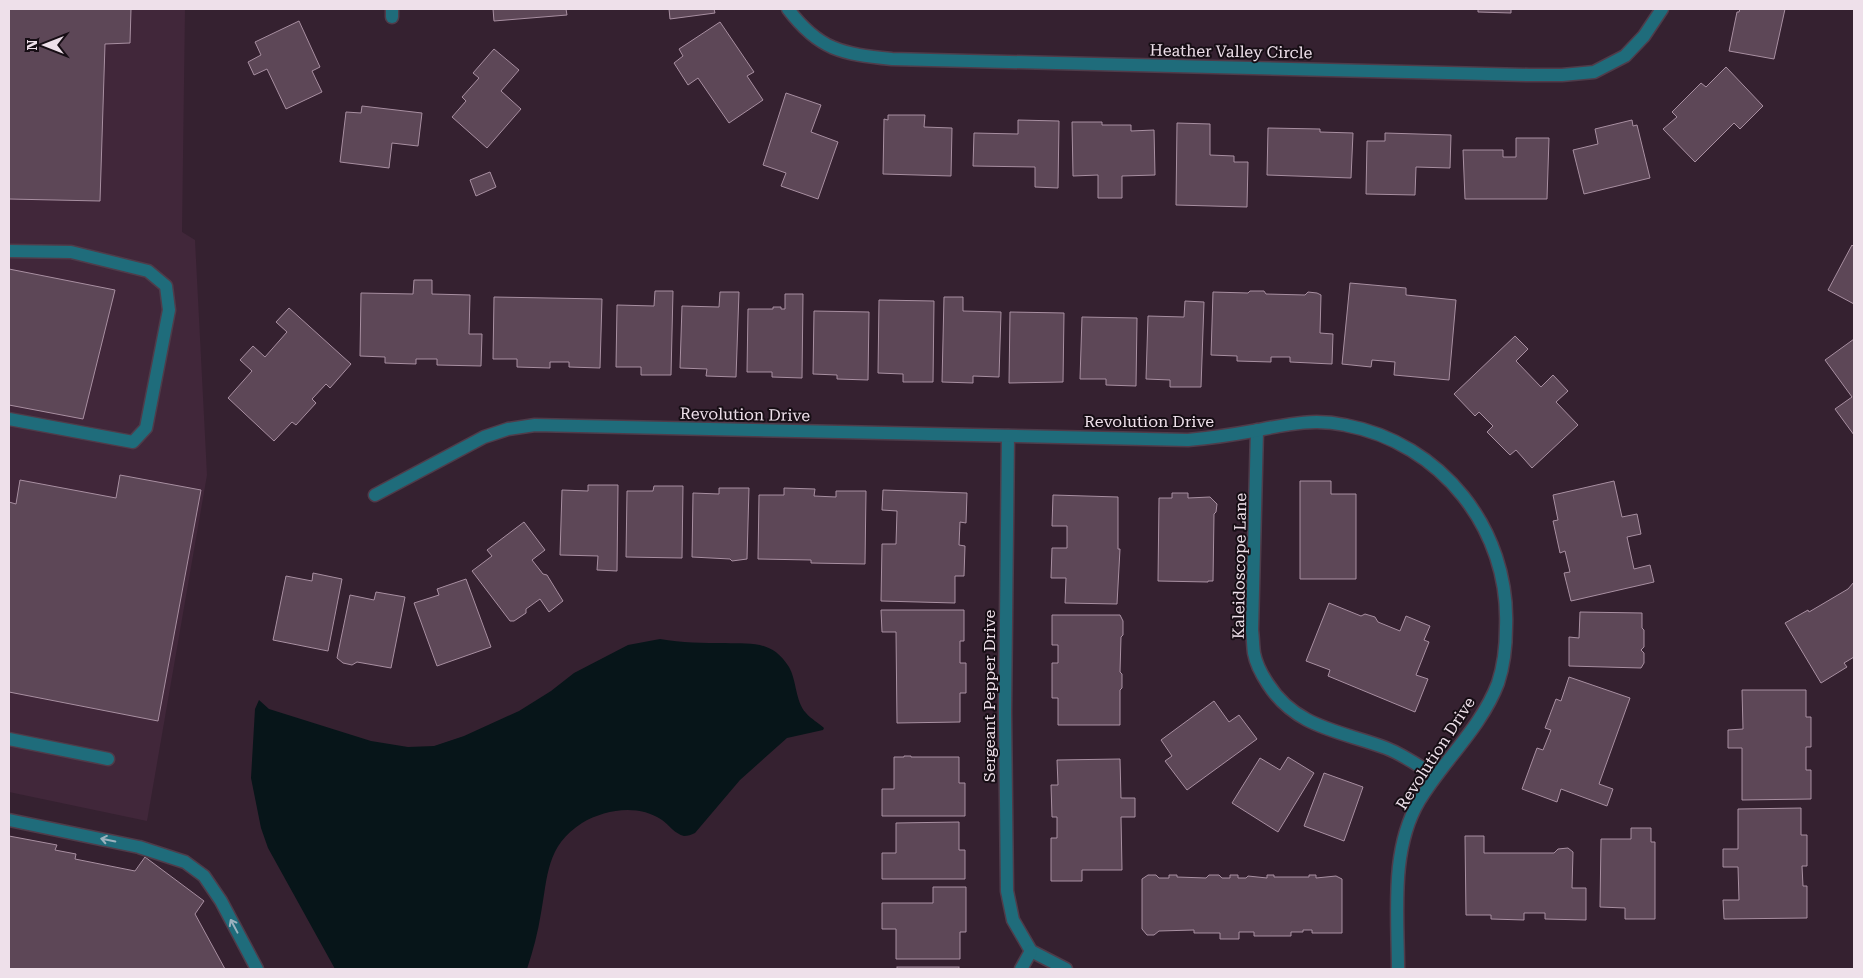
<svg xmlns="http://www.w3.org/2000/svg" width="1863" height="978" viewBox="0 0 1863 978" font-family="'Roboto Serif',serif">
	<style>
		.built { fill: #41273a }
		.water { fill: #071519 }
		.building { fill: #5d4757; stroke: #a88fa1 }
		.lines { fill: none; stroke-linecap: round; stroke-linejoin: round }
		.minor-casing { stroke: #4f3c4a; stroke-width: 15 }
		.minor { stroke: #1f6c7b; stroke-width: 12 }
		.oneway { stroke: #9bb2be }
		.labels { text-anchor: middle; stroke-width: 4; stroke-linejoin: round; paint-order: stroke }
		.street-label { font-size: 16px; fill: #eee0ea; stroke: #170e15 }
	</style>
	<rect width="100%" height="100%" fill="#352130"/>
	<polygon class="built" points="9,9 185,9 182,232 195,240 207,475 147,821 9,792"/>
	<path class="water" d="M660,639C682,643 703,643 725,643C752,644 772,640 789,667C797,681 795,701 806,713C811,719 819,723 824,728L823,730L787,738L740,780L695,833C691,835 688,836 684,836C675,834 669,825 662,820C638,804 606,809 582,823C546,846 548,876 541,913C538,932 533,951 527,969H335L268,848L261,828L251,778L255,709L259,700L269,709L371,741L408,747L434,746L464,736L519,711L551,691L574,673L628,645Z"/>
	<g class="building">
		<polygon points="9,9 131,9 130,43 105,44 100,201 9,199"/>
		<polygon points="493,9 566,9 567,15 494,21"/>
		<polygon points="669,9 714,9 715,13 670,19"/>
		<polygon points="1478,9 1511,9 1511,13 1478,12"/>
		<polygon points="1740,9 1785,9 1774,59 1729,51 1737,12 1739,12"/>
		<polygon points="299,21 320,67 312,71 322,92 286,109 267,69 254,75 248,62 261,55 255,42"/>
		<polygon points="720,22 754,72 747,76 763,100 729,123 698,78 688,85 674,63 683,56 679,49"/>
		<polygon points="494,49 519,70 501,91 521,109 487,148 452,117 466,101 462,97 479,78 473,73"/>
		<polygon points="1726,67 1763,106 1740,129 1734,123 1695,162 1663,129 1677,117 1672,112 1701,83 1706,87"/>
		<polygon points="786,93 821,105 811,132 838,142 818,199 781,186 786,173 763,165"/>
		<polygon points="362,106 422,113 418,146 392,143 389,168 340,162 346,112 361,113"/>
		<polygon points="888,115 925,115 924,127 952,128 951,176 883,174 884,119 888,120"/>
		<polygon points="1018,120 1059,121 1058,188 1035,187 1035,167 973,166 974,133 1018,134"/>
		<polygon points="1632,120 1633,126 1637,125 1650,178 1584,194 1573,150 1598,144 1595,129"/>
		<polygon points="1072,122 1102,122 1102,125 1131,125 1131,131 1154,130 1155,175 1122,176 1122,198 1098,198 1098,175 1073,176"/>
		<polygon points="1177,123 1210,124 1210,155 1234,156 1234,162 1248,162 1247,207 1176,205"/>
		<polygon points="1268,128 1320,129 1320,132 1353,133 1351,178 1267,175"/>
		<polygon points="1385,133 1451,135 1450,168 1416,167 1415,195 1366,194 1367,141 1385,141"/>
		<polygon points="1516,138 1549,138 1547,199 1465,199 1463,150 1503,150 1503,157 1516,157"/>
		<polygon points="490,172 496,187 476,196 470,180"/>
		<polygon points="1852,245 1854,247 1854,304 1828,290"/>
		<polygon points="9,269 115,290 83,419 9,405"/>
		<polygon points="414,280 432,280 432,294 470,295 469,334 482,334 481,366 437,365 437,359 416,359 416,364 385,363 385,357 360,356 361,293 413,294"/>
		<polygon points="1350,283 1406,288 1406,295 1456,300 1449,380 1394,375 1395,362 1372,360 1371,367 1342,364"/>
		<polygon points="655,291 673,291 671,375 641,375 641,367 616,367 617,305 654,306"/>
		<polygon points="1250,291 1264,291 1266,294 1305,295 1308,292 1317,293 1321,295 1320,333 1333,334 1332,364 1290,362 1290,357 1271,357 1271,362 1237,361 1237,356 1211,355 1213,292 1248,293"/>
		<polygon points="720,292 739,292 736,377 706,376 707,369 680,368 682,306 719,307"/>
		<polygon points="785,294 803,294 802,378 772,377 772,372 747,372 748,309 773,309 773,307 781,307 781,309 785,309"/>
		<polygon points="494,297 602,299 600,368 569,367 569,362 550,362 550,368 517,367 517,359 493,359"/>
		<polygon points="944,297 963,297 963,311 1001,312 999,377 973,376 973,383 942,382"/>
		<polygon points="879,300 934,301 933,382 903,382 903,374 878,373"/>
		<polygon points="1185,301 1204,302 1201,387 1170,387 1170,380 1146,379 1148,316 1184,317"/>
		<polygon points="289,308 351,364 330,388 326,384 312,399 316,403 296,425 292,422 274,441 228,398 252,371 240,360 253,346 265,357 287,332 276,322"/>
		<polygon points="814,311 869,312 868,380 837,379 837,375 813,374"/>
		<polygon points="1010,312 1064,313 1063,382 1009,383"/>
		<polygon points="1082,317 1137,318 1136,386 1106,385 1106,379 1080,379"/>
		<polygon points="1515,336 1528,349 1516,361 1541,387 1553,375 1568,391 1556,402 1578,425 1532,468 1516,450 1510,455 1487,432 1493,426 1479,412 1475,416 1454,394"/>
		<polygon points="1854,339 1854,435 1835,409 1852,397 1825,360"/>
		<polygon points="120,475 201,490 158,721 9,692 9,502 16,504 20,480 116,498"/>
		<polygon points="1300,481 1331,481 1331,494 1356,494 1356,579 1300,579"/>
		<polygon points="1614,481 1622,517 1637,514 1641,534 1627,537 1634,569 1650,565 1654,582 1571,601 1564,573 1570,572 1565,551 1560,553 1553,521 1558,520 1553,495"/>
		<polygon points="588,485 618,485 617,571 597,570 598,556 560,555 562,490 588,491"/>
		<polygon points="654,486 683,486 682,558 626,557 627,491 653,491"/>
		<polygon points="719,488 749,488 747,559 732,561 730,559 692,557 693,493 719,494"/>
		<polygon points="784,488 815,489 814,496 836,497 836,491 866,491 865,564 811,563 811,560 758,559 759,495 784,495"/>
		<polygon points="883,490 967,493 966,523 960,522 959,545 965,546 964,576 955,576 955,603 881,601 882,544 896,544 897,511 882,510"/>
		<polygon points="1172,493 1188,493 1188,498 1210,497 1217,504 1216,512 1214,514 1213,581 1208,581 1208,582 1158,581 1159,498 1172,498"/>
		<polygon points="1053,495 1118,497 1118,549 1120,549 1117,604 1065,603 1066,578 1051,578 1052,548 1067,548 1067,526 1052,526"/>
		<polygon points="524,522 545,550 532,560 543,574 547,575 563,601 549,612 540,599 526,609 526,613 514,621 510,621 472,571 492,556 487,550"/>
		<polygon points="313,573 342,579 328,651 273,640 286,576 312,581"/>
		<polygon points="466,579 491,647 437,666 414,603 439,595 437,589"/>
		<polygon points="1854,582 1854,657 1844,663 1847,667 1821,683 1785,623 1808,610 1809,612 1848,589"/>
		<polygon points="376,592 405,597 391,668 357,662 352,665 343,663 337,658 350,595 374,600"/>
		<polygon points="1329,603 1361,616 1365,614 1375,617 1378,622 1400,631 1406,616 1430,626 1424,640 1429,642 1416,675 1428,679 1415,712 1328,676 1330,670 1306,661"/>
		<polygon points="881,610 964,610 964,641 960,641 960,663 966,663 966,693 960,693 960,722 897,723 896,632 882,632"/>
		<polygon points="1580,612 1642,613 1642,628 1644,630 1644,647 1641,650 1644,653 1644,663 1641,668 1569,666 1569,637 1579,638"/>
		<polygon points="1052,615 1120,615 1123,621 1123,635 1121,637 1120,672 1122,674 1122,688 1120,690 1120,725 1058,725 1058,698 1052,698 1052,663 1058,663 1058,645 1052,645"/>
		<polygon points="1569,677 1630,698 1599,784 1613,789 1607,806 1561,789 1557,802 1522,789 1537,748 1543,750 1551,730 1545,728 1556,699 1561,701"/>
		<polygon points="1742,690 1806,690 1806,717 1811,717 1811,747 1806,747 1806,770 1811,770 1811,799 1742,800 1742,748 1728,748 1728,730 1743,729"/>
		<polygon points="1214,701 1229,722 1239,715 1257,739 1187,790 1165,761 1172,756 1161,740"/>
		<polygon points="904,756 911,756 911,757 959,757 959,783 965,783 965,816 882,816 882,789 894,789 894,757 904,757"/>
		<polygon points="1288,757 1314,773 1278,832 1232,803 1260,758 1280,770"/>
		<polygon points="1120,759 1121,798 1135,798 1135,817 1121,817 1122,870 1082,870 1082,881 1051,881 1051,838 1057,838 1057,817 1052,817 1051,785 1058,785 1057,760"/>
		<polygon points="1324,773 1363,787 1344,841 1304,826"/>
		<polygon points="1801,808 1801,835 1807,835 1807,866 1802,866 1803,886 1807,886 1807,918 1724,919 1723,900 1739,900 1738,867 1723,867 1723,849 1738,849 1738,809"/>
		<polygon points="959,822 959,850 965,850 965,879 882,879 882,853 896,853 896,823"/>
		<polygon points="1631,828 1651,828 1651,842 1655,842 1655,919 1625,919 1625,908 1600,907 1601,839 1631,839"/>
		<polygon points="9,836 57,845 55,850 76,854 75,859 135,871 145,857 204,901 195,914 225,969 9,969"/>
		<polygon points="1465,836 1484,836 1484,853 1554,853 1558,849 1568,848 1573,852 1572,888 1586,888 1586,920 1545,919 1545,913 1524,913 1524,920 1491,919 1491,915 1466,915"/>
		<polygon points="1148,875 1156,875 1159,878 1169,878 1169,875 1177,875 1177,877 1206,878 1209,875 1219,875 1222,878 1230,878 1230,875 1238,875 1238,878 1246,878 1248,876 1267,878 1267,875 1274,875 1274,877 1309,877 1309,875 1316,875 1316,878 1336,876 1342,879 1342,933 1312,933 1312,930 1303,930 1303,932 1291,932 1291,936 1254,936 1254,932 1239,932 1239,939 1220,939 1220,933 1194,933 1194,930 1159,931 1154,935 1147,935 1142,929 1142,879"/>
		<polygon points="933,887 966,887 966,932 960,932 960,959 896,959 896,929 882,929 882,903 933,903"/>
		<rect x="897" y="967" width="62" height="2"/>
	</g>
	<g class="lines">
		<g class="minor-casing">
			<g id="minor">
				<path d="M788,9C819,50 842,54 892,59L1529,75H1562L1594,72L1625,56L1644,36L1662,9"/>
				<polyline points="392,17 392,9"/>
				<polyline points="9,251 71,252 148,271 166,286 169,310 146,428 133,442 9,419"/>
				<path d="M1257,430L1252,630C1253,638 1253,646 1254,653C1256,664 1262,675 1268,684C1296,728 1341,731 1386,748C1404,755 1419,766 1435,776"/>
				<polyline points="1008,436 1005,712 1007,891 1013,920 1031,951 1066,969"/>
				<path d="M375,495L484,437L508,429L535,425L1188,440C1210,438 1231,435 1253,431C1285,425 1312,418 1345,425C1441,443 1510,529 1506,627C1506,645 1504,665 1498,683C1481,728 1443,761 1419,801C1390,850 1398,914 1398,969"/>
				<polyline points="9,739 108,759"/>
				<polyline points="9,820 139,847 185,862 204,876 221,901 257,969"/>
				<polyline points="1021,969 1031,951"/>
			</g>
		</g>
		<use href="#minor" class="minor"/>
	</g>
	<defs><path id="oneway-shaft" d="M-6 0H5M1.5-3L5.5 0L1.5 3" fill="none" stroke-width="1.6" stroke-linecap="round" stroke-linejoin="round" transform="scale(1.25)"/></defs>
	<g class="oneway">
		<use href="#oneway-shaft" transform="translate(108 840) rotate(-168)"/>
		<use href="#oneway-shaft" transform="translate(234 926) rotate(-118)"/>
	</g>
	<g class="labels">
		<g class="street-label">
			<text transform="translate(1231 51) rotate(1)" y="6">Heather Valley Circle</text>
			<text transform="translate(745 414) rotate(1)" y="6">Revolution Drive</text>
			<text x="1149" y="427">Revolution Drive</text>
			<text transform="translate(1239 566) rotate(-89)" y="6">Kaleidoscope Lane</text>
			<text transform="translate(989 696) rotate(-90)" y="6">Sergeant Pepper Drive</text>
			<text transform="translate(1435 753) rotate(-57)" y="6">Revolution Drive</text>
		</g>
	</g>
	<rect width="1863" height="978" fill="none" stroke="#eee0ea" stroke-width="20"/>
	<g transform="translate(45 45) rotate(270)" stroke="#170e15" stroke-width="4" paint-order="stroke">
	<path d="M0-4L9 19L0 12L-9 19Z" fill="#eee0ea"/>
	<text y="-8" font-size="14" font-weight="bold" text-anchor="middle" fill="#eee0ea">N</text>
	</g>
</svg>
